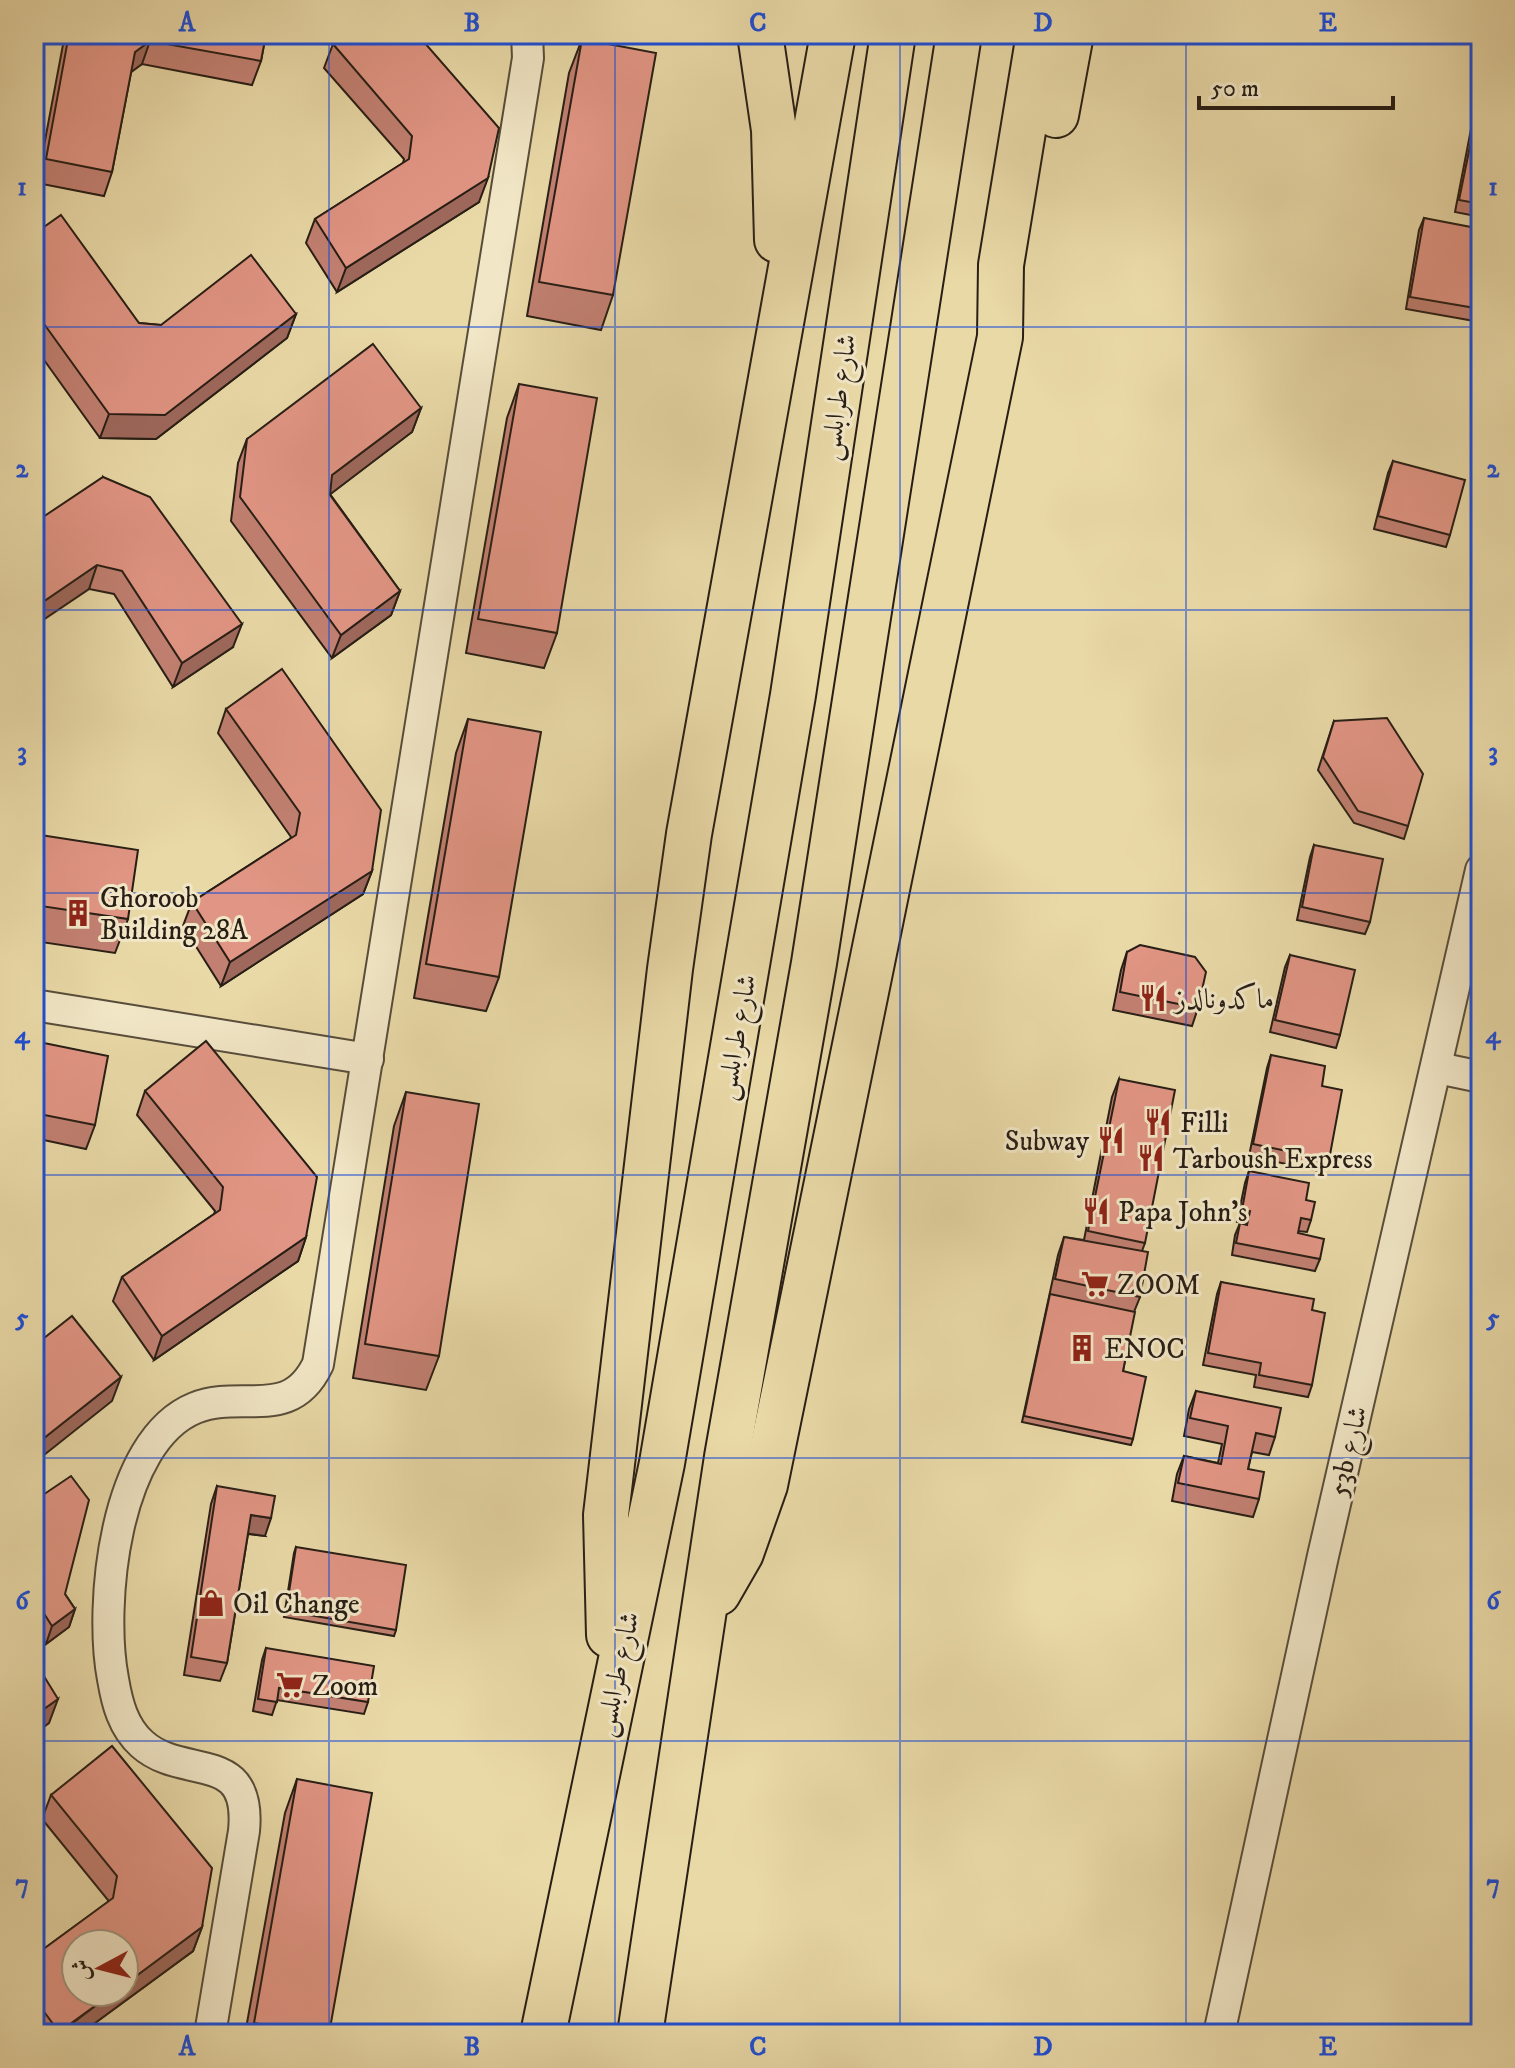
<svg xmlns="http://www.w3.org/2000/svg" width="1515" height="2068" viewBox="0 0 1515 2068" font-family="'IM FELL DW Pica',Amiri,serif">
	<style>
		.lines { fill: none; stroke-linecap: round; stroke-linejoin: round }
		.minor-casing { stroke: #584d3a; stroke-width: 34 }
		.motorway-casing { stroke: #281e15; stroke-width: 48 }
		.minor { stroke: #f1e6c6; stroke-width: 30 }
		.motorway { stroke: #e9d9a7; stroke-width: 44 }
		.wall { fill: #c28072; stroke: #281e15; stroke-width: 2 }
		.shaded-wall { fill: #9e685c; stroke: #281e15; stroke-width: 2 }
		.building { fill: #e19584; stroke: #281e15; stroke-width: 2 }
		.grid { fill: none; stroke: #1d4ed8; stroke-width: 2; stroke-opacity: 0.55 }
		.labels { text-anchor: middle; stroke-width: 6; stroke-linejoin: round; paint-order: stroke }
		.street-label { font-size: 28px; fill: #281e15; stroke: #f1e6c6 }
		.poi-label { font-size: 28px; fill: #281e15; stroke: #f1e6c6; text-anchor: start }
		.neatline { fill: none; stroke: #1d4ed8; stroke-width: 3 }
		.grid-label { font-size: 26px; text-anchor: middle; font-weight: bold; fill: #1d4ed8 }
	</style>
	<rect width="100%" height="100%" fill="#e9d9a7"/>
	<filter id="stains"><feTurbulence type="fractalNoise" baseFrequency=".0025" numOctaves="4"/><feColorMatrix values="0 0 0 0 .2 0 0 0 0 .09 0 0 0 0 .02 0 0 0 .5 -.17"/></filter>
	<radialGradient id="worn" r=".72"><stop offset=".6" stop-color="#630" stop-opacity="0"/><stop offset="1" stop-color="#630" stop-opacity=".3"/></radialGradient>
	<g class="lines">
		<g class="minor-casing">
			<g id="minor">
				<polyline points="34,1005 368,1059"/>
				<polyline points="1438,1068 1481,1077"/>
				<path d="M210,2034L244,1831C252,1747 183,1781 142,1744C123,1727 117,1703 113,1679C99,1606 114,1441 195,1408C242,1389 290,1423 318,1364L528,58L527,34"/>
				<polyline points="1219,2034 1323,1556 1481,870"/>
			</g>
		</g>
		<g class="motorway-casing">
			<g id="motorway">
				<polyline points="760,34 774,130 777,240"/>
				<polyline points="1056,115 1071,34"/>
				<polyline points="718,1593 741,1553 765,1485 1000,337 1001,265 1039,34"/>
				<polyline points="609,1635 606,1515 670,969 689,834 833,34"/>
				<polyline points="543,2034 662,1463 793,695 893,34"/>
				<polyline points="640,2034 727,1457 814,963 959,34"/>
			</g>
		</g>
		<use href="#minor" class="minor"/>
		<use href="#motorway" class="motorway"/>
	</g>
	<g class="wall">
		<polygon points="65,34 266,34 261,61 252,85 142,64 131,72 112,172 104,196 37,183"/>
		<polygon points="582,39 613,295 601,330 527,316 569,73"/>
		<polygon points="333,44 479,202 337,292 306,243 315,219 403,163 404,159 324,68"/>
		<polygon points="1476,117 1481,118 1481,217 1455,212 1471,129"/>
		<polygon points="1424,218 1481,235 1480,322 1406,309 1419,230"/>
		<polygon points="34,234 139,323 161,325 296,314 287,338 156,439 100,438 34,346"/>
		<polygon points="519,384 557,633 544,668 466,653 507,418"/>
		<polygon points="421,408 412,432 330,494 400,591 391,615 332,658 231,521 238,463 247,439"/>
		<polygon points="1393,461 1450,535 1446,547 1374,529 1388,473"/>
		<polygon points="103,477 233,647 173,687 114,594 89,589"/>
		<polygon points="226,709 372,871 363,894 221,986 183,926 192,902 290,839 291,837 218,733"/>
		<polygon points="468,719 499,977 486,1011 414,998 456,753"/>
		<polygon points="1334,721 1408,826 1404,839 1354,823 1318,770"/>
		<polygon points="34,834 128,919 115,953 34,941"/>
		<polygon points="1314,845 1370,922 1365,934 1297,920 1310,857"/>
		<polygon points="1127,952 1198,1008 1192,1026 1113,1010 1121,970"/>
		<polygon points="1290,955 1340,1035 1336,1048 1270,1032 1285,967"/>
		<polygon points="34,1041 95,1125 86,1149 34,1138"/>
		<polygon points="1271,1055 1322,1086 1329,1160 1324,1172 1249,1156 1267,1068"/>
		<polygon points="1119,1079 1145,1243 1142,1251 1140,1297 1134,1312 1123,1371 1133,1439 1131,1445 1022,1422 1058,1255 1064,1237 1084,1240 1112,1097"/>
		<polygon points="145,1091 306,1237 298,1261 154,1360 113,1301 122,1277 214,1214 215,1211 137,1115"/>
		<polygon points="406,1092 439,1356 426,1390 353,1378 394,1126"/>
		<polygon points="1249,1171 1306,1200 1311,1220 1307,1232 1298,1231 1298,1233 1320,1259 1315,1271 1232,1255 1235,1235 1240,1223 1245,1225 1246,1223 1237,1222 1245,1183"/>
		<polygon points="1221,1282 1312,1310 1312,1385 1308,1397 1254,1387 1256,1375 1203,1365 1217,1294"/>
		<polygon points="1196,1391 1275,1437 1269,1455 1252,1452 1248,1469 1259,1499 1253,1517 1172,1501 1177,1474 1184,1456 1218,1463 1222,1444 1184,1436 1189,1409"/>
		<polygon points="217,1486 265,1536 248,1534 227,1663 220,1681 184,1675 211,1504"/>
		<polygon points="34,1501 65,1594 75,1609 69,1627 46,1644 34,1626"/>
		<polygon points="296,1547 396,1630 394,1636 284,1617 294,1553"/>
		<polygon points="266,1648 368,1702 364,1714 277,1700 272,1715 253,1711 262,1660"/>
		<polygon points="297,1779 329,2034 245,2034 285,1813"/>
		<polygon points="51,1795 202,1927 193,1951 80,2034 34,2034 34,1956 108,1902 108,1900 42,1819"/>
	</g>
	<g class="shaded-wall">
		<polygon points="150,41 142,64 126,76 135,52"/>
		<polygon points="488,178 479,202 337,292 346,268"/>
		<polygon points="296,314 287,338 156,439 100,438 109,414"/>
		<polygon points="421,408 412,432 324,499 332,475"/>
		<polygon points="97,565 89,589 34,626 34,608"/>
		<polygon points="400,591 391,615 332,658 341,635"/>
		<polygon points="242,624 233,647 173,687 182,663"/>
		<polygon points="372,871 363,894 221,986 230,962"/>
		<polygon points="306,1237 298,1261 154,1360 162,1336"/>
		<polygon points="121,1377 112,1401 34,1463 34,1446"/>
		<polygon points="251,1515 271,1518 265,1536 244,1533"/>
		<polygon points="75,1609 69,1627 46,1644 52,1626"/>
		<polygon points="58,1699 49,1723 34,1734 34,1716"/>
		<polygon points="202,1927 193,1951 80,2034 58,2034 114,1992 124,1992 124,1985"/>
	</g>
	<g class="building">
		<polygon points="69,34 266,34 261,61 150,41 135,52 112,172 46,159"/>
		<polygon points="344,34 417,34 499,128 488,178 346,268 315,219 409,159 412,136 333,44"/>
		<polygon points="582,39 656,53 613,295 539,282"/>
		<polygon points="1476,117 1481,118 1481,204 1459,200"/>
		<polygon points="61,215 139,323 161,325 251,255 296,314 165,415 109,414 34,310 34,234"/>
		<polygon points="1424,218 1476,228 1481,235 1481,309 1410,297"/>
		<polygon points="373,344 421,408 332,475 330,495 400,591 341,635 240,497 247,439"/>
		<polygon points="519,384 597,398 557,633 478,619"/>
		<polygon points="1393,461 1465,480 1450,535 1378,516"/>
		<polygon points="103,477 150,497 242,624 182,663 122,571 97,565 34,608 34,523"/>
		<polygon points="282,669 381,810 372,871 230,962 192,902 296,835 300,813 226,709"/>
		<polygon points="1387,718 1423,774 1408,826 1358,811 1323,757 1334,721"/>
		<polygon points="468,719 541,732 499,977 426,964"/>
		<polygon points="34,834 138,850 128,919 34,905"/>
		<polygon points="1314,845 1383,859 1370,922 1302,907"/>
		<polygon points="1140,945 1195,957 1206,972 1198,1008 1120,992 1127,952"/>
		<polygon points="1290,955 1355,970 1340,1035 1275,1020"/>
		<polygon points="34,1041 108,1056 95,1125 34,1113"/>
		<polygon points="206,1041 317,1177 306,1237 162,1336 122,1277 220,1210 223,1187 145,1091"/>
		<polygon points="1271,1055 1325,1066 1322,1086 1342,1090 1329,1160 1253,1144"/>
		<polygon points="1119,1079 1175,1090 1145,1243 1088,1231"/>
		<polygon points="406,1092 479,1104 439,1356 365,1344"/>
		<polygon points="1249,1171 1309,1183 1306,1200 1315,1202 1311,1220 1301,1218 1298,1233 1324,1239 1320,1259 1236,1243 1240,1223 1247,1225 1250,1211 1242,1210"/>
		<polygon points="1064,1237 1148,1252 1140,1297 1055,1279"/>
		<polygon points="1221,1282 1314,1299 1312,1310 1325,1313 1312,1385 1259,1375 1261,1363 1208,1353"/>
		<polygon points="1050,1294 1135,1312 1123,1371 1146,1377 1133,1439 1024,1416"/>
		<polygon points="72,1316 121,1377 34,1446 34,1346"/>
		<polygon points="1196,1391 1281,1408 1275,1437 1256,1433 1248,1469 1264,1472 1259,1499 1178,1483 1184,1456 1221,1464 1228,1426 1190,1418"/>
		<polygon points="71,1476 89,1500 65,1594 75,1609 52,1626 34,1598 34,1501"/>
		<polygon points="217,1486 275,1496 271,1518 251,1515 227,1663 191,1657"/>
		<polygon points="296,1547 406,1565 396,1630 286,1611"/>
		<polygon points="266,1648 374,1666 368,1702 279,1688 277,1702 258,1699"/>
		<polygon points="34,1660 58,1699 34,1716"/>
		<polygon points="112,1746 212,1868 202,1927 124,1985 124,1944 76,1944 76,1992 114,1992 59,2032 34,1998 34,1956 113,1898 117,1876 51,1795"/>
		<polygon points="297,1779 372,1793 329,2034 316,2034 254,2023"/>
	</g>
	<path class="grid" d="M329,34V2034M615,34V2034M900,34V2034M1186,34V2034M34,327H1481M34,610H1481M34,893H1481M34,1175H1481M34,1458H1481M34,1741H1481"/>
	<defs>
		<g id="building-bare" transform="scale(2.16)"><path d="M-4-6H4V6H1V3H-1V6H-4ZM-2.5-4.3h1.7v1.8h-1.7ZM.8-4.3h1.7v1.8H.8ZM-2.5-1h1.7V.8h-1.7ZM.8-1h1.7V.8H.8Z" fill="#8f2418" stroke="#f1e6c6" stroke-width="2.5" paint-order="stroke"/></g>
		<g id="restaurant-bare" transform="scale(2.16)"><path d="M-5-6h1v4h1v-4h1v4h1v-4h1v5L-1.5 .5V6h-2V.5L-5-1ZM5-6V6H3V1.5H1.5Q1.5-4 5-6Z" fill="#8f2418" stroke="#f1e6c6" stroke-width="2.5" paint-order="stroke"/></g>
		<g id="supermarket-bare" transform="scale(2.16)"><path d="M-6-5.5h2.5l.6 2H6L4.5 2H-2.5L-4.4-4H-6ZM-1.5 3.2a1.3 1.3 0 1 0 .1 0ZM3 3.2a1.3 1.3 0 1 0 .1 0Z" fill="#8f2418" stroke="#f1e6c6" stroke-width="2.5" paint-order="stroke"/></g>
		<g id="shop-bare" transform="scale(2.16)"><path d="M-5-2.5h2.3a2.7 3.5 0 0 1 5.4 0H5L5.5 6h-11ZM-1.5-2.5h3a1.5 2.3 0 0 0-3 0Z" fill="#8f2418" stroke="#f1e6c6" stroke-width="2.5" paint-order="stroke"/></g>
	</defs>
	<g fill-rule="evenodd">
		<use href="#building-bare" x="78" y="913"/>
		<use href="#restaurant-bare" x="1153" y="998"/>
		<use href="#restaurant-bare" x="1158" y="1122"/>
		<use href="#restaurant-bare" x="1111" y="1140"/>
		<use href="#restaurant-bare" x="1151" y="1158"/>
		<use href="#restaurant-bare" x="1096" y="1211"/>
		<use href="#supermarket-bare" x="1095" y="1284"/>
		<use href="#building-bare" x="1082" y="1348"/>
		<use href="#shop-bare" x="211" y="1603"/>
		<use href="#supermarket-bare" x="290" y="1685"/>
	</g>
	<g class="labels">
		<g class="street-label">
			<text transform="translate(837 397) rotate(-82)" y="10">شارع طرابلس</text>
			<text transform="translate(735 1037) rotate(-80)" y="10">شارع طرابلس</text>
			<text transform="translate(1347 1451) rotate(-77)" y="10">53b شارع</text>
			<text transform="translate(616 1674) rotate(-78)" y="10">شارع طرابلس</text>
		</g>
		<g class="poi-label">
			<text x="100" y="907">Ghoroob<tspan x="100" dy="32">Building 28A</tspan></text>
			<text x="1175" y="1008">ماكدونالدز</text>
			<text x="1180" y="1132">Filli</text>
			<text x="1089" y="1150" text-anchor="end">Subway</text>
			<text x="1173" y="1168">Tarboush Express</text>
			<text x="1118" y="1221">Papa John's</text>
			<text x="1117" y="1294">ZOOM</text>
			<text x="1104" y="1358">ENOC</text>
			<text x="233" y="1613">Oil Change</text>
			<text x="312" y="1695">Zoom</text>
		</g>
	</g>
	<rect width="1515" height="2068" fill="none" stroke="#e9d9a7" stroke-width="88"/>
	<g transform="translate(100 1968) rotate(263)"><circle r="38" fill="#f1e6c6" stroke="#a1967f" stroke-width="2"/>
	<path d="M0-6L14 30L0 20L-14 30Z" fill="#8f2418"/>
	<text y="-12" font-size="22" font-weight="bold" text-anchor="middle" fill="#281e15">ش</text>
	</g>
	<path d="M1199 96v12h194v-12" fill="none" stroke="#281e15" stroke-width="4"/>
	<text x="1211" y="96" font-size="24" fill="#281e15" stroke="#f1e6c6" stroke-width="6" paint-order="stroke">50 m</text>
	<rect x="44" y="44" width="1427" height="1980" class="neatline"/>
	<g class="grid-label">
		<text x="187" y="31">A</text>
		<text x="472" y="31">B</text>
		<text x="758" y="31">C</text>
		<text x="1043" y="31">D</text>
		<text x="1328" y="31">E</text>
		<text x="22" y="195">1</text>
		<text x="1493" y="195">1</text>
		<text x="22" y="477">2</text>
		<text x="1493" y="477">2</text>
		<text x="22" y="760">3</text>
		<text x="1493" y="760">3</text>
		<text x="22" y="1043">4</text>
		<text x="1493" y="1043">4</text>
		<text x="22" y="1326">5</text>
		<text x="1493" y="1326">5</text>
		<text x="22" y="1609">6</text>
		<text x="1493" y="1609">6</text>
		<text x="22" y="1892">7</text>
		<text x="1493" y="1892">7</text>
		<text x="187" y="2055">A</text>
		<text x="472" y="2055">B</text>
		<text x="758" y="2055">C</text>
		<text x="1043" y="2055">D</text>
		<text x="1328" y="2055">E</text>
	</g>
	<rect width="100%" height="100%" filter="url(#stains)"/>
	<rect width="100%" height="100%" fill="url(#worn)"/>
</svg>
